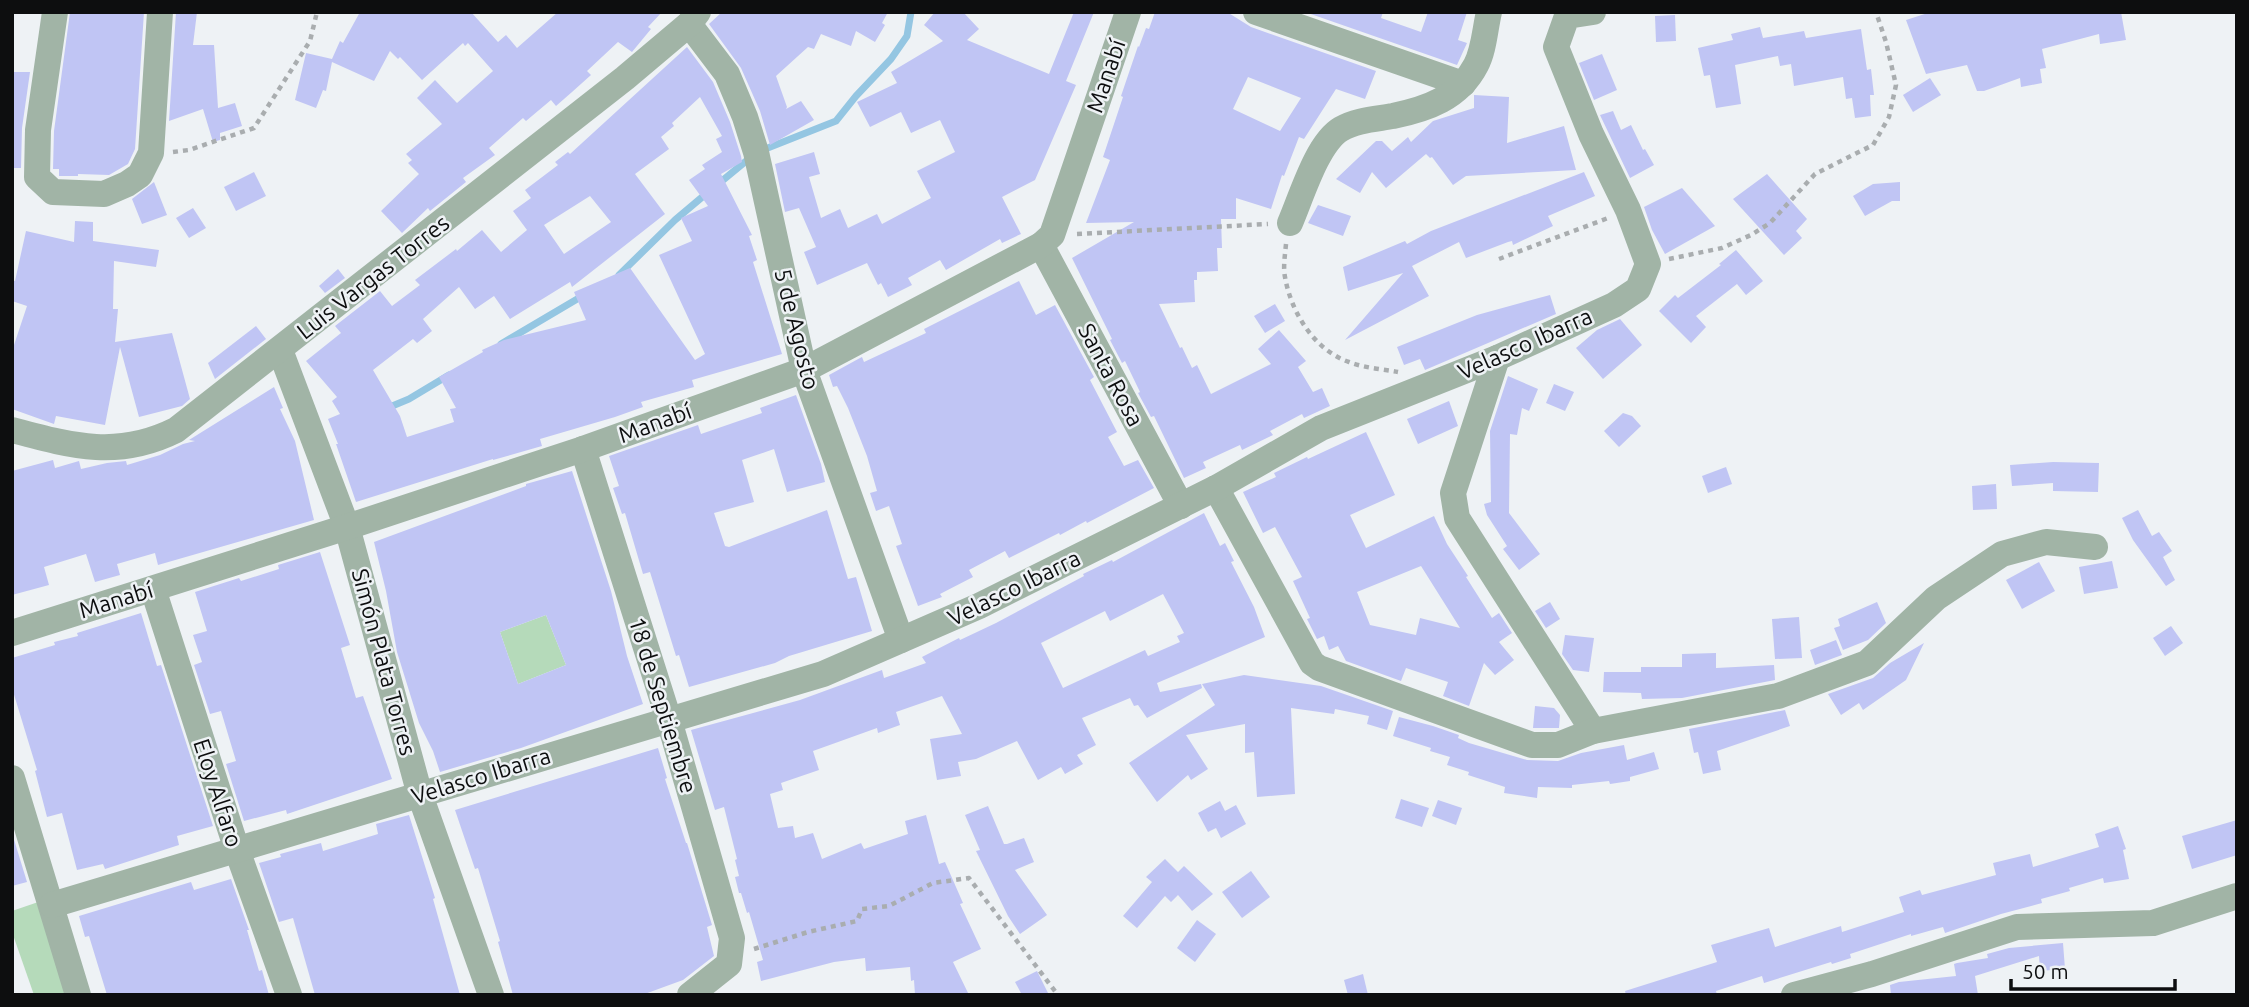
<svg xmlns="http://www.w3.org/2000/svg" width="2249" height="1007" viewBox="0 0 2249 1007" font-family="Ubuntu,sans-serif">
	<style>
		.green { fill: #b5daba }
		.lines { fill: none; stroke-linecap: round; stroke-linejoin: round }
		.stream { stroke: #94c6e2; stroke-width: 7 }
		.building { fill: #c0c5f4; fill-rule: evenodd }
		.path { stroke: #a9adaf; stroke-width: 4.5; stroke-dasharray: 5 5; stroke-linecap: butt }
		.minor { stroke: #a1b4a6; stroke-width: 26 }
		.labels { text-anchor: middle; stroke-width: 5; stroke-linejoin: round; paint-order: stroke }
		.street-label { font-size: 23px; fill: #0d0e0f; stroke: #eef2f5 }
	</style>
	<rect width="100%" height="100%" fill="#eef2f5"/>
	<g class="green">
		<polygon points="546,615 566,665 518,684 500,632"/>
		<polygon points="47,899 74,995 34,995 12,932 12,911"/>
	</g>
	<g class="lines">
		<g class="stream">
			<polyline points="760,151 836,121 856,96 891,59 907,36 911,12"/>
			<polyline points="717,185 751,157"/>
			<polyline points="619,275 675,220 707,193"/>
			<polyline points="501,344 584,295"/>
			<polyline points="385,409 409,399 449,375"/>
		</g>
	</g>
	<g class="building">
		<polygon points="70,12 144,12 135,149 128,164 109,175 78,174 78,176 59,176 59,169 53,169 54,131"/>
		<polygon points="176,12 197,12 193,45 214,45 218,108 235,103 242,126 220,133 220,140 213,142 203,109 169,121"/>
		<polygon points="360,12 471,12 498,42 506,35 517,48 558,12 662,12 648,27 651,29 632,52 618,42 587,71 591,75 572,92 556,106 551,100 526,121 523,118 489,148 495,155 463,178 466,182 430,211 428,208 402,233 381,211 419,174 408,163 412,160 406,154 442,124 417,98 435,80 457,103 493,71 468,43 465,46 463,43 422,80 400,57 398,59 390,51 374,81 332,62 326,91 323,90 316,108 295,100 306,53 332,59 340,41 343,43"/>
		<polygon points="722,12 888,12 882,23 885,25 875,42 856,31 851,46 821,34 814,49 808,47 776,76 787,107 786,109 801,101 814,120 770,145 760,111 741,68 709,24"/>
		<polygon points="935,12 963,12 979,29 967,40 1049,74 1074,12 1094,12 1066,81 1076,85 1035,180 1002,197 1021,234 1002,243 1000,239 946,270 940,260 908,278 912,285 888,297 881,283 878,285 867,263 817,285 804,252 816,247 799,208 785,212 775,164 814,152 820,174 809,177 821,218 840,209 848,228 877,214 882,224 931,198 917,171 955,152 940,120 911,133 901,112 870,127 857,102 897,83 891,72 943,41 924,25"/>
		<path d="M1155,12H1227L1251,27L1376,71L1365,99L1336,89L1304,139L1299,137L1284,176L1282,175L1271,209L1236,198V219H1221L1222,248H1217L1218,271L1197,272V280H1194L1195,302L1159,304L1180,348L1182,347L1192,368L1197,365L1211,394L1271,364L1258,349L1279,330L1306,361L1298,367L1313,392L1322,388L1330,406L1304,418L1302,414L1270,431L1273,435L1242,450L1240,445L1203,462L1206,468L1184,478L1154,416L1151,417L1138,393L1140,392L1125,361L1122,363L1110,340L1112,339L1072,258L1134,222L1086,223L1110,160L1103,157L1123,97L1121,96L1138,46L1139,47L1146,28L1149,29ZM1248,77L1301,98L1280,131L1233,109Z"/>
		<polygon points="1305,12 1383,12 1381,18 1421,32 1428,12 1467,12 1458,40 1467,43 1457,65"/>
		<polygon points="1931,12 2121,12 2126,40 2100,44 2099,34 2042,49 2046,68 2040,69 2042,83 2021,87 2020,78 1984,91 1977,91 1967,65 1926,74 1906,20"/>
		<polygon points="1675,15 1676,41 1656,42 1655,16"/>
		<polygon points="1760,27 1763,38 1804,31 1806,38 1861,29 1867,70 1871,69 1874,95 1870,95 1871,116 1855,118 1852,98 1846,99 1843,77 1794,86 1791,64 1780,66 1778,56 1735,65 1741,104 1716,108 1710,75 1704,76 1698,48 1733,40 1731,34"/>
		<path d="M687,47L713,82L730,122L741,156L742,162L721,174L752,235L749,236L757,260L753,262L782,354L692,380L694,387L641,402L643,407L615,417L540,439L542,446L493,460V459L356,502L336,444H338L328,419L340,414L332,401L337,397L306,361L341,333L335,326L380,291L392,306L420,285L415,280L456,249L457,251L482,230L501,252L527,230L513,211L531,198L525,190L558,165L555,162L568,152L570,154ZM700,97L722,136L716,139L722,152L702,165L705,169L689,180L708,206L681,218L692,241L659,255L705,354L695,360L630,268L574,292L586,320L504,340L482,350L483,352L439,377L456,408L450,409L454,422L407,437L400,416L373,370L413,339L417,343L432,331L423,319L459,287L475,309L494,296L510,319L570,282L572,287L665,214L635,174L669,149L661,137L674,126L672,123ZM590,196L611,222L564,254L544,225Z"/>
		<polygon points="1602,54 1617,90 1594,100 1579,63"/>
		<polygon points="12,72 30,72 22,128 21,168 12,168"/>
		<polygon points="1930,78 1941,95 1913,112 1903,95"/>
		<polygon points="1474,95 1509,97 1507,143 1564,126 1576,170 1466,176 1453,185 1432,157 1430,158 1426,154 1386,188 1372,172 1360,193 1336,179 1376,141 1382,141 1392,151 1408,137 1411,142 1433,121 1474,108"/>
		<polygon points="1613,111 1621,130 1631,125 1643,150 1645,149 1654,165 1630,178 1600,115"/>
		<polygon points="254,172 266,196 236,211 224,187"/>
		<polygon points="1584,172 1595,196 1548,216 1553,226 1513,245 1512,241 1508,242 1466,258 1459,242 1412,266 1429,296 1345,340 1403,273 1348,291 1343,267 1405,241 1407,244 1431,231"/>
		<polygon points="1767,174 1807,219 1796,231 1802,238 1784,255 1733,199"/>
		<polygon points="154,182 167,215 142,224 132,199"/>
		<polygon points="1900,182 1900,201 1892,201 1865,216 1853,196 1873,184"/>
		<polygon points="1682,188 1715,226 1665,254 1652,230 1644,207"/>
		<polygon points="1318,205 1351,216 1343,236 1308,223"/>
		<polygon points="193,208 206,228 189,238 176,218"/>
		<polygon points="75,221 93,222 93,241 159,250 156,267 114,261 113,309 118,309 115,342 172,333 190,399 182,406 139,417 120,347 105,425 56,416 54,424 12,409 12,351 27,306 12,301 12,280 15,281 26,231 74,242"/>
		<polygon points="1736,250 1763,281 1746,295 1737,284 1696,316 1706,327 1691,343 1659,311 1675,295 1678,298 1721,265 1719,264"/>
		<polygon points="338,269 345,278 325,293 319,286"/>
		<polygon points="1019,281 1036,315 1055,305 1094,377 1090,380 1117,432 1108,437 1124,466 1138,460 1154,488 1087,523 1086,521 1060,535 1059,533 1009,558 1005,551 969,570 973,577 940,594 942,597 918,606 896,546 902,544 889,506 876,511 870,493 877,491 867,456 848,408 837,386 833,387 829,375 860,358 862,357 864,362 926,333 924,329"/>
		<polygon points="1550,295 1556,314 1425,370 1420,359 1404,365 1397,347 1477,315"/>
		<polygon points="1275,304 1285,321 1265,333 1254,316"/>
		<polygon points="1620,319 1642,345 1603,379 1576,348 1597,330"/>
		<polygon points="256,326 266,339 215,379 208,363"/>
		<polygon points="1508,376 1538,389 1529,411 1522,408 1517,435 1510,434 1509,513 1540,554 1519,570 1503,549 1507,546 1487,515 1484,504 1491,502 1490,431"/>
		<polygon points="1554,384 1574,392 1565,411 1546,403"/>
		<polygon points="274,387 283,408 280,409 295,441 314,520 158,565 155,553 117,564 120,575 95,582 86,554 44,567 49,585 12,595 12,471 53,460 55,468 79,461 81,469 107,463 126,461 127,465 160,455 183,444 195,441 189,440"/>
		<polygon points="796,395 821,464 825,482 787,492 774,449 742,460 754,502 714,513 725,546 729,547 827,510 848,579 856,577 872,631 789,656 775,663 689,687 679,655 676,656 650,572 643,574 625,513 622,514 613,488 619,486 609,456 698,425 701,434 762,413 760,408"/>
		<polygon points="1449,401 1458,426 1418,444 1407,419"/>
		<polygon points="1623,413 1632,416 1641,426 1619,447 1604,431"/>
		<path d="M1366,432L1395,495L1350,515L1366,548L1434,516L1447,544L1468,576L1466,577L1492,618L1499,613L1512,633L1499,642L1514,660L1495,675L1484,663L1469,706L1443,696L1448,682L1406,668L1401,681L1346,661L1338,646L1329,650L1324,636L1317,639L1307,619L1310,618L1293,581L1302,577L1275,527L1263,533L1243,492L1276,477L1274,473L1307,457L1308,459ZM1421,566L1460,628L1420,618L1416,635L1370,625L1357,592Z"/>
		<polygon points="2053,462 2099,463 2098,492 2053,491 2053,483 2012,486 2010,465"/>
		<polygon points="1726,467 1732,484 1708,493 1702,476"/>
		<path d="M572,471L611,591L627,656L643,704L521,748L440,772L433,751L419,723L397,652L386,591L374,542L526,486V484ZM546,615L566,665L518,684L500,632Z"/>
		<polygon points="1996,484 1997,509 1973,510 1972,486"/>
		<polygon points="2138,510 2152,536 2159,532 2172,551 2163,557 2175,580 2166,586 2133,540 2122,518"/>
		<path d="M1204,513L1220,546L1225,543L1234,561L1231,562L1254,607L1265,637L1157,683L1160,692L1201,684L1202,688L1147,718L1138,705L1134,706L1130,698L1082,718L1096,745L1077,755L1083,764L1065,774L1061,767L1038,780L1017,741L976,759L958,762L961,776L937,780L930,739L962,734L942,696L896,712L900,725L878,733L877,728L813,751L819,770L781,783L783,790L770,794L778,828L793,826L795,838L813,833L822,859L861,843L864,849L908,834L905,821L926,815L939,864L945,862L963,903L960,904L981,949L953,962L969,995H915L914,980L911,981L910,967L866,971L865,958L834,962L761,981L757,962L763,960L749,912L747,913L741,893H739L735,877L739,876L735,860L737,859L724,807L715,810L691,730L800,700L882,670L884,678L926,663L922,657L959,638L960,640L996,623L1084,576L1083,574L1112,560L1113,562ZM1163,594L1184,633L1177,636L1180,642L1148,656L1145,650L1063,688L1041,643L1105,611L1110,621Z"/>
		<polygon points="320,552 350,645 341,648 356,698 363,696 392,779 287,814 286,810 244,821 226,764 236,761 221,711 210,714 194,665 202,662 193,635 207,631 195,592 239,578 241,581 279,569 278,565"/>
		<polygon points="2112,561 2118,588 2084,594 2079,567"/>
		<polygon points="2039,562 2055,591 2022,609 2006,580"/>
		<polygon points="1550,602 1560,619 1546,628 1535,611"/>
		<polygon points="1877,602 1886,623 1868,640 1843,650 1834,628 1840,626 1838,619"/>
		<polygon points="141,613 157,666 161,665 213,826 177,836 179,845 105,869 103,864 77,870 62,813 47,817 35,771 37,770 12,688 12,658 55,645 54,642 78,636 77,633"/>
		<polygon points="1799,617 1802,658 1775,659 1772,619"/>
		<polygon points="2171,626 2183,643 2165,656 2153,638"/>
		<polygon points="1565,635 1594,638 1589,672 1573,670 1562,654"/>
		<polygon points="1836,640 1842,655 1815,665 1810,650"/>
		<polygon points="1924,643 1906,680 1863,710 1859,703 1841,715 1828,694 1873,678 1890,663"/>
		<polygon points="1716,653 1716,668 1774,665 1775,680 1682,698 1642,699 1641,693 1603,692 1604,672 1641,672 1641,667 1682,667 1682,654"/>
		<polygon points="1244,675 1321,686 1393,711 1387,730 1367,724 1369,716 1335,709 1334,714 1291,708 1295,794 1257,797 1254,752 1245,753 1245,724 1186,735 1208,769 1191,780 1188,775 1157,802 1129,763 1215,705 1202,684"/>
		<polygon points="1535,706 1554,708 1560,715 1559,728 1533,728"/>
		<polygon points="1785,710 1790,726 1717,751 1721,770 1703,774 1698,752 1694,753 1689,729"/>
		<polygon points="1399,717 1433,726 1459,735 1458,738 1469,743 1527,760 1558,761 1581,753 1624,745 1627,760 1654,752 1659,769 1630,777 1630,781 1610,784 1609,781 1572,785 1572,788 1538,787 1537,798 1504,793 1505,787 1468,775 1469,772 1447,765 1450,757 1430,751 1431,748 1393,736"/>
		<polygon points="658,748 667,778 665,779 686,843 687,843 712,925 707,927 714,956 683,980 642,995 513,995 498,942 500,941 478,868 475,869 455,810"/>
		<polygon points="1401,799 1429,808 1422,827 1395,818"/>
		<polygon points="1438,800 1462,808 1456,825 1432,816"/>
		<polygon points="1220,801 1225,811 1236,805 1246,824 1221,838 1216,828 1208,832 1198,813"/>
		<polygon points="988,806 1004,844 1007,844 1024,838 1034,862 1015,870 1047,915 1020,934 1008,916 976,851 980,850 965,815"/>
		<polygon points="409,815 435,898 433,899 460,995 315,995 293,918 279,922 259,863 281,857 280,854 321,843 323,851 378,834 376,824"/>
		<polygon points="2237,820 2237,855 2192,869 2182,836"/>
		<polygon points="2118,826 2126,849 2123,850 2129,879 2104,883 2103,878 2069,888 2070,891 2041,899 2042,903 2001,914 1945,933 1943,927 1911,936 1911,934 1850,954 1851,958 1832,964 1831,962 1764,983 1762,976 1716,991 1717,995 1626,995 1625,991 1717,962 1711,945 1769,928 1775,947 1841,926 1842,932 1904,912 1899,897 1920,890 1922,895 1996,875 1993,863 2030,854 2033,867 2099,847 2095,834"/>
		<polygon points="12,833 27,882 12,886"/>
		<polygon points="1165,859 1178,872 1184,866 1213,894 1192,911 1178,895 1171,902 1165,896 1137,928 1123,916 1152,882 1146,877"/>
		<polygon points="1251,871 1270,897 1242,918 1222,892"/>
		<polygon points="231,879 249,930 247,930 259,971 262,970 269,995 107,995 89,936 85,937 79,916 191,882 194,890"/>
		<polygon points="1197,920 1216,934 1195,962 1177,948"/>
		<polygon points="2063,943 2065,969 2040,971 2039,956 1975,976 1978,995 1891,995 1890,985 1899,982 1956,976 1954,964 1957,963 1988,958 1987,954 2009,948"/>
		<polygon points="1037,971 1049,995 1022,995 1015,982"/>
		<polygon points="1363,974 1368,995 1348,995 1344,980"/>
	</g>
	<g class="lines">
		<g class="path">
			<polyline points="173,152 189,150 254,128 310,41 317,12"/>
			<polyline points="1077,234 1268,224"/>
			<path d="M1286,244C1285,255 1283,267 1285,277C1291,312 1314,350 1349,362C1364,368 1382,369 1398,372"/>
			<polyline points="1499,259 1608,218"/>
			<polyline points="1669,259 1722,248 1751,235 1770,223 1815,174 1873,145 1889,117 1896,85 1886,42 1876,12"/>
			<polyline points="754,949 808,932 857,921 862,909 889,906 933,883 969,878 1058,995"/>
		</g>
		<g class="minor">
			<polyline points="55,12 38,130 37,177 53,192 104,194 127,184 140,175 151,153 160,12"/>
			<polyline points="1256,12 1463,84"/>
			<polyline points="689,24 727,74 745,117 756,152 804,370 901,640"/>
			<path d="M1290,223C1301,198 1317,143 1341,129C1356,120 1376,119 1393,116C1427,109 1459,98 1476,65C1484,50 1485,29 1489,12"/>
			<polyline points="1041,245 1181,506"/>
			<polyline points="280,350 347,527 420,795 491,995"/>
			<polyline points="1497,358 1453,493 1457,518 1593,731"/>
			<path d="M12,430C72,446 118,459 176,430L625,78L689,24L698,12"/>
			<polyline points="583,449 669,720 732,938 729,964 690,995"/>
			<polyline points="1216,488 1312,663 1319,668 1532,745 1558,745 1593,731 1778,696 1867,663 1936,598 2002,554 2046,542 2095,547"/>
			<polyline points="153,589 237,850 289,995"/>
			<polyline points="12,633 347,527 583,449 804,370 1041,245 1052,235 1128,12"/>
			<polyline points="12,778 78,995"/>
			<polyline points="52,905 823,674 979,606 1216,488 1321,428 1497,358 1614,305 1638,289 1648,264 1628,210 1591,134 1556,47 1567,16 1593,12"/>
			<polyline points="1794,995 1872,974 2017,927 2153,923 2237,896"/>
		</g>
	</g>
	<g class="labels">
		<g class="street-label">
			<text transform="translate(1106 76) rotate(-71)" y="8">Manabí</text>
			<text transform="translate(373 277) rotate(-38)" y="8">Luis Vargas Torres</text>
			<text transform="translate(797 329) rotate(76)" y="8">5 de Agosto</text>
			<text transform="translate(1525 344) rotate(-24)" y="8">Velasco Ibarra</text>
			<text transform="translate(1111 375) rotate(62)" y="8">Santa Rosa</text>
			<text transform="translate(655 423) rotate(-20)" y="8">Manabí</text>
			<text transform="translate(1014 588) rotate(-26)" y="8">Velasco Ibarra</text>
			<text transform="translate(116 600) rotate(-17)" y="8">Manabí</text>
			<text transform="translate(384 662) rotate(75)" y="8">Simón Plata Torres</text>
			<text transform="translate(663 705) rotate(73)" y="8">18 de Septiembre</text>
			<text transform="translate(481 776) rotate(-17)" y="8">Velasco Ibarra</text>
			<text transform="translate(218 793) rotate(72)" y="8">Eloy Alfaro</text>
		</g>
	</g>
	<rect width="2249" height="1007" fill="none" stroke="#0d0e0f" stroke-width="28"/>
	<path d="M2011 979v10h164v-10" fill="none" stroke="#0d0e0f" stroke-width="3.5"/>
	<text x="2022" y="979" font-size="21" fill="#0d0e0f" stroke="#eef2f5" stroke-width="5" paint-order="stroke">50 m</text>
</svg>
